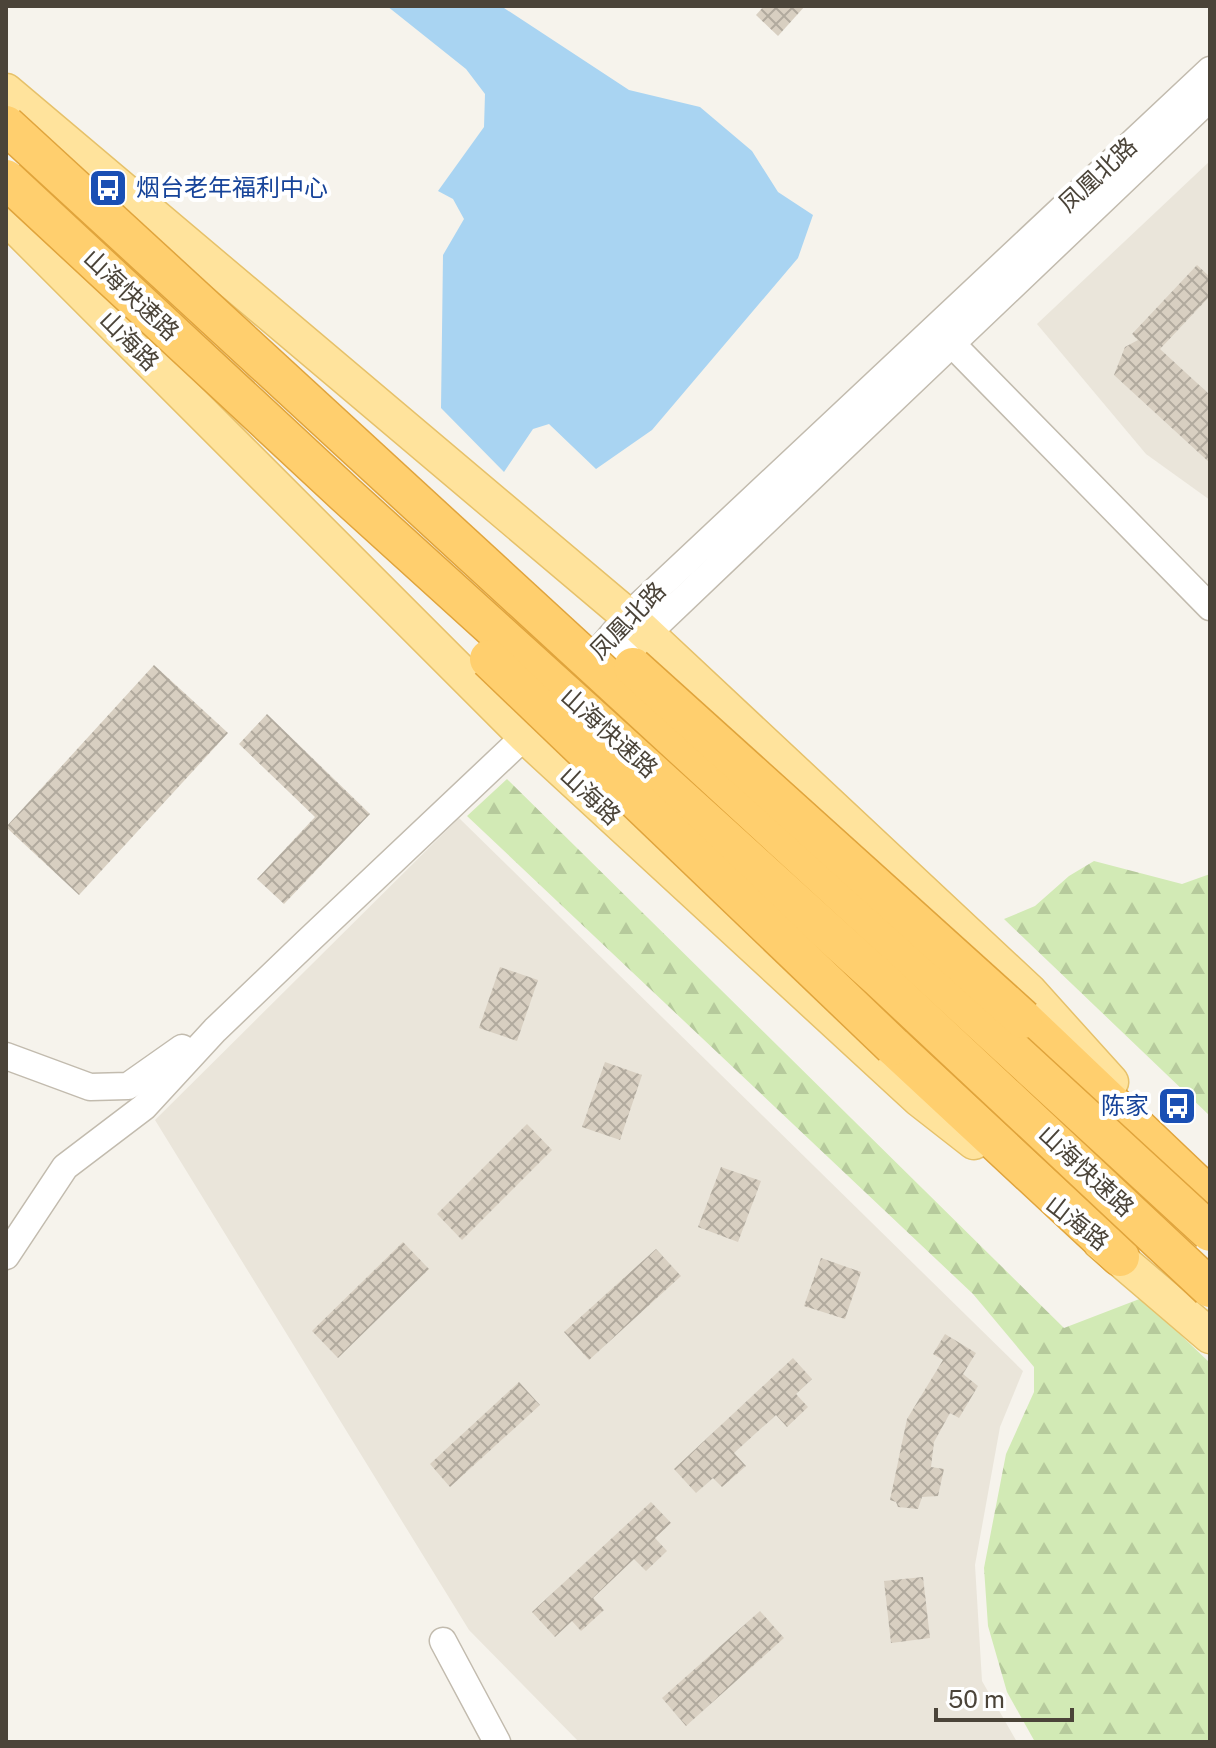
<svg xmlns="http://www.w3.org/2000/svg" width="1216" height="1748" viewBox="0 0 1216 1748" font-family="'Public Sans','Noto Sans SC',sans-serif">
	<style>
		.residential { fill: #eae5da }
		.forest { fill: url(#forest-firs) }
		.water { fill: #a9d4f2 }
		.building { fill: url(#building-cross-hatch) }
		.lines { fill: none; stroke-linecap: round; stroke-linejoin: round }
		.minor-casing { stroke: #c2bbae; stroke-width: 29 }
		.major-casing { stroke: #e6c16a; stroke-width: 37 }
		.highway-casing { stroke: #e0a43c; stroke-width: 41 }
		.minor { stroke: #fff; stroke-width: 26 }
		.major { stroke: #ffe39c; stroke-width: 34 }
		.highway { stroke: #ffcf6e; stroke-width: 38 }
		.highway-bridge-casing { stroke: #e0a43c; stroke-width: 41; stroke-linecap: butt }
		.highway-bridge { stroke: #ffcf6e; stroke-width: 38 }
		.labels { text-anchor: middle; stroke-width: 8; stroke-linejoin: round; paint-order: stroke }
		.street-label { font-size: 24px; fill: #4b4439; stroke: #fff }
		.transit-label { font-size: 24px; fill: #164399; stroke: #fff; text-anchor: start }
	</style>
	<defs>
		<pattern id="forest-firs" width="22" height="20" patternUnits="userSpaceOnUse" patternTransform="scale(2)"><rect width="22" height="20" fill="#d2eab5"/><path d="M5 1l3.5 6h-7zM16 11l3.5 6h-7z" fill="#b6ca9c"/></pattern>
		<pattern id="building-cross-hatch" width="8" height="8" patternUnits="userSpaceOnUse" patternTransform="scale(2)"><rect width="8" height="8" fill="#d8cfc1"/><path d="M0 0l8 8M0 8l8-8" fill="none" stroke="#b1aa9e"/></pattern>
	</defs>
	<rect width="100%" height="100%" fill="#f6f3ec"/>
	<g class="residential">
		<polygon points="1210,161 1210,500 1146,454 1037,324"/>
		<polygon points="459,818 1023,1371 1000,1427 975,1565 982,1681 1017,1742 579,1742 469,1630 155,1120"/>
	</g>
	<g class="forest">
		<polygon points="507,779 1064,1328 1142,1298 1210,1363 1210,1742 1035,1742 1007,1692 988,1626 984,1568 1006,1454 1034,1392 1034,1367 973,1294 467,816"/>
		<polygon points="1094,861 1182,884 1210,874 1210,1116 1004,919 1035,906 1069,876"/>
	</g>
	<polygon class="water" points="387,6 501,6 629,90 700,107 752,151 778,192 813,215 798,258 652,430 596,469 549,424 533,429 504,472 441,408 443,255 464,219 453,199 438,191 484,127 485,94 466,69"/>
	<g class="building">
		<polygon points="764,6 805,6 778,36 756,15"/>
		<polygon points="1197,265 1210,277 1210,296 1160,349 1210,395 1210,463 1114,375 1125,347 1138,340 1132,334"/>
		<polygon points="154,665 228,733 79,895 6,827"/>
		<polygon points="267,714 370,814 284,904 257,879 315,817 239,744"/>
		<polygon points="500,967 538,980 517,1041 479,1028"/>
		<polygon points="605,1062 642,1075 620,1140 582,1127"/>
		<polygon points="527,1124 552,1150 462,1240 437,1214"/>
		<polygon points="721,1167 761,1181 738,1242 698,1227"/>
		<polygon points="403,1242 429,1269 338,1358 312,1331"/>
		<polygon points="656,1249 681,1276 589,1360 564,1332"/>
		<polygon points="821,1258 861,1272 845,1319 804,1306"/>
		<polygon points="945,1334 976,1353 963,1374 978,1386 959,1418 950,1413 934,1442 931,1467 944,1469 938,1496 922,1497 918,1509 898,1507 896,1502 890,1500 907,1419 943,1360 933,1354"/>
		<polygon points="793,1358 812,1379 796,1394 808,1407 787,1427 776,1415 734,1453 746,1466 722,1487 713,1478 696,1493 674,1469"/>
		<polygon points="519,1382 540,1405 450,1487 430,1464"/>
		<polygon points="651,1502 671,1523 655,1538 667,1551 646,1571 634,1559 593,1598 604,1610 581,1631 572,1621 555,1637 532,1612"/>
		<polygon points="923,1577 930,1638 891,1643 884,1581"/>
		<polygon points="760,1611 784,1638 686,1726 662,1698"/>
	</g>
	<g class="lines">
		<g class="minor-casing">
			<g id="minor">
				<polyline points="952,344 1210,607"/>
				<polyline points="580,673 628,616 1210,70"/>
				<polyline points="6,1056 90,1087 128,1086 182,1048"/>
				<polyline points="6,1256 65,1167 144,1107 215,1030 307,942 525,736 647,634 1210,98"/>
				<polyline points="443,1641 497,1742"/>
			</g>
		</g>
		<g class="major-casing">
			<g id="major">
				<polyline points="6,91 628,616 1029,991 1111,1082"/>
				<polyline points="6,217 525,736 919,1099 974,1142"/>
				<polyline points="1100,1242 1210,1336"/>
			</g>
		</g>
		<g class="highway-casing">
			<g id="highway">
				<polyline points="1023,1019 1210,1197"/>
				<polyline points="893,1046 1120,1257"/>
			</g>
		</g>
		<use href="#minor" class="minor"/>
		<use href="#major" class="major"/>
		<use href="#highway" class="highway"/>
		<g class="highway-bridge-casing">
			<g id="highway-bridge">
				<polyline points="6,125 1210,1232"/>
				<polyline points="6,179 346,495 880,979 1210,1288"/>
				<polyline points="489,659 893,1046"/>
				<polyline points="633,667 1023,1019"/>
			</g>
		</g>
		<use href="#highway-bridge" class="highway-bridge"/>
	</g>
	<defs>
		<g id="bus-square" transform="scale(2)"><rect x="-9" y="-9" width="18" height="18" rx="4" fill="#1a4fb4" stroke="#fff"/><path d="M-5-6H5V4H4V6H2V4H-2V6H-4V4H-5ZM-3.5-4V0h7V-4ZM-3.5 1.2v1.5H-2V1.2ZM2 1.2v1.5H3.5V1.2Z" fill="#fff"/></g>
	</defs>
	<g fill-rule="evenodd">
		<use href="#bus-square" x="108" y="188"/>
		<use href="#bus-square" x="1177" y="1106"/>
	</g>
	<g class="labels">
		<g class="street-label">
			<text transform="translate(1098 175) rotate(-43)" y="8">凤凰北路</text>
			<text transform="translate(131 295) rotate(43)" y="8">山海快速路</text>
			<text transform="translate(129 341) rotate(45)" y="8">山海路</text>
			<text transform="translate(628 621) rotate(-46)" y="8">凤凰北路</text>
			<text transform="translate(609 733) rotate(42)" y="8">山海快速路</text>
			<text transform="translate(590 796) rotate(43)" y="8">山海路</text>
			<text transform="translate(1086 1171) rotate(43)" y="8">山海快速路</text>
			<text transform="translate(1077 1223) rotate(38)" y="8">山海路</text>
		</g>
		<g class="transit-label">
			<text x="136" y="196">烟台老年福利中心</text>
			<text x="1149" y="1114" text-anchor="end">陈家</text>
		</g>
	</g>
	<rect width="1216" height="1748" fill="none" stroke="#4b4439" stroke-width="16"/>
	<path d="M936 1708v12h136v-12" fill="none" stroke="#4b4439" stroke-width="4"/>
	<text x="948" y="1708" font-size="24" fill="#4b4439" stroke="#ffffff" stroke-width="6" paint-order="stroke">50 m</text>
</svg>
